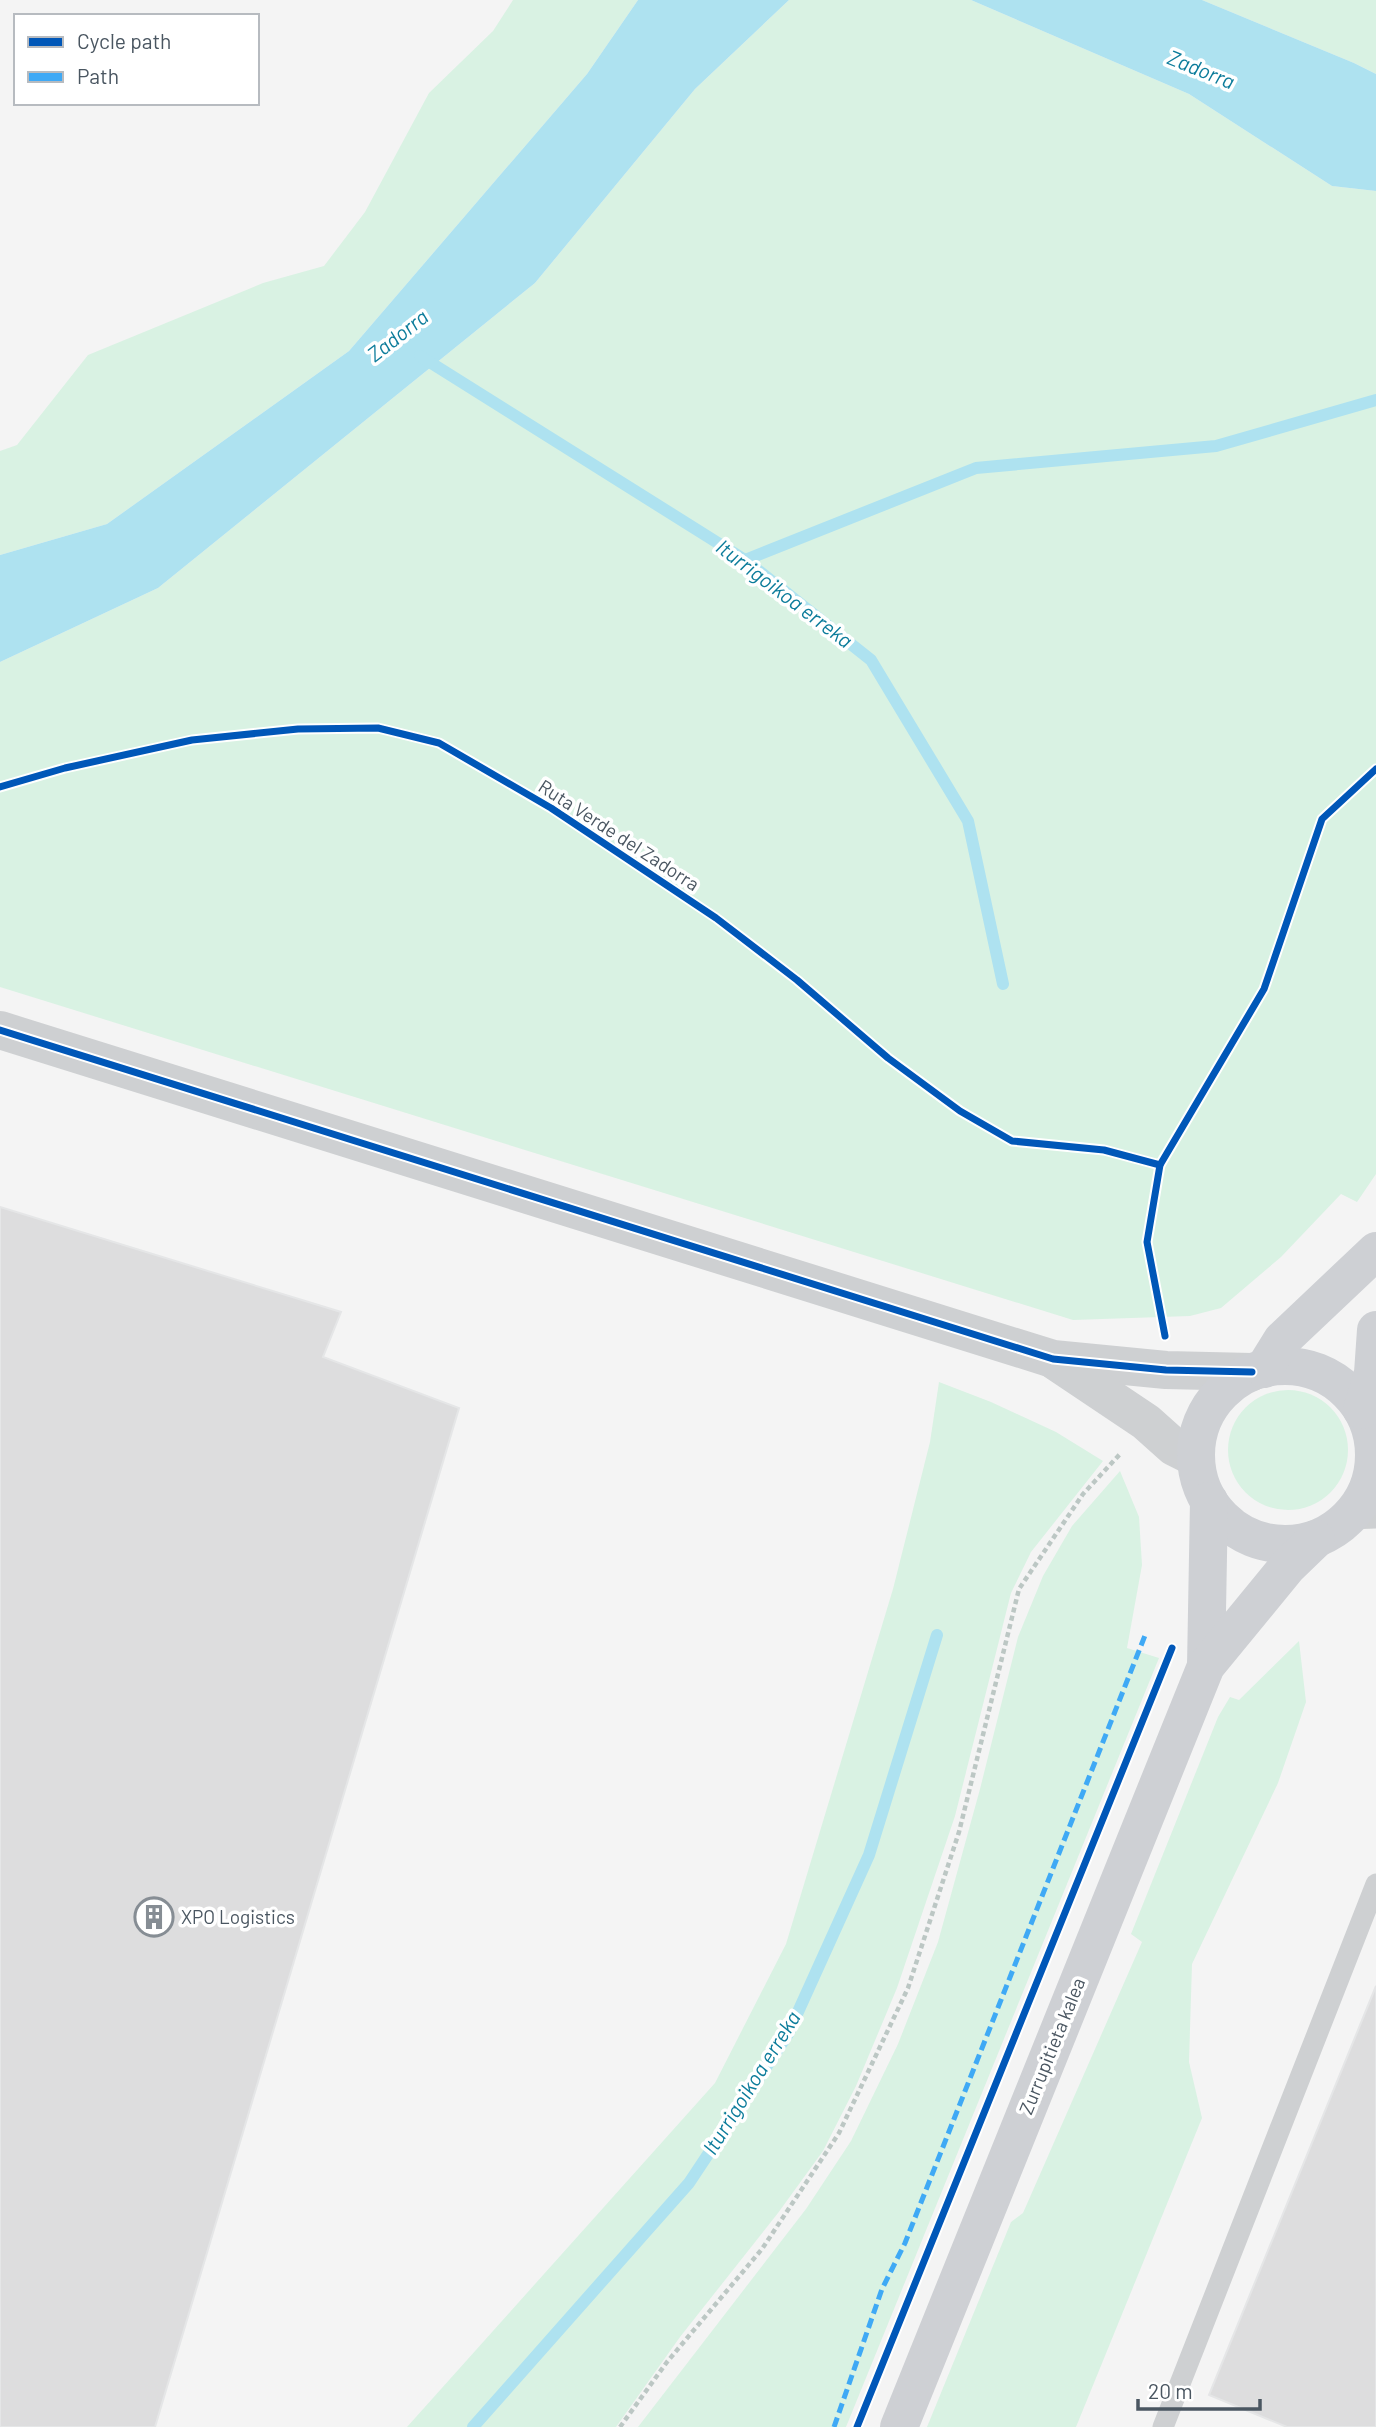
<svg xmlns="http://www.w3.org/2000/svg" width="1376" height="2427" viewBox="0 0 1376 2427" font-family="Barlow,sans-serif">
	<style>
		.green { fill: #d9f2e3 }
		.water { fill: #aee2f0 }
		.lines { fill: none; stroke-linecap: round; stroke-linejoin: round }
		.stream { stroke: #aee2f0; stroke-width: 12 }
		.building { fill: #ddddde; stroke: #e5e6e7; stroke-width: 2 }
		.path { stroke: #bcc7c4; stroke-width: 4.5; stroke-dasharray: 5 3.5; stroke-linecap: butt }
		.lane { stroke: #ced0d2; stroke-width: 21 }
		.street { stroke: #ced0d2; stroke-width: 38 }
		.secondary { stroke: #ced0d4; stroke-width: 38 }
		.quiet { stroke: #3fa9f5; stroke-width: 5; stroke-dasharray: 10 5; stroke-linecap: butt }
		.cycleway-casing { stroke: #fff; stroke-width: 11 }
		.cycleway { stroke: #0057b8; stroke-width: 7 }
		.labels { text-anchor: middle; stroke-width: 7; stroke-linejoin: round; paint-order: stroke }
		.street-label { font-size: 19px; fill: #4a5661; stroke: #fff }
		.poi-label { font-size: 19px; fill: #4a5661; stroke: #fff; text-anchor: start }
		.water-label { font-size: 21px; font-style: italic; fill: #0c7c9b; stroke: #fff }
	</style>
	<rect width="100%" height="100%" fill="#f4f4f4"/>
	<g class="green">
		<polygon points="513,0 638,0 587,74 349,351 107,524 0,555 0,451 17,445 88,355 263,283 324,266 365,212 429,93 493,31"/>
		<polygon points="789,0 971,0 1189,94 1332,186 1376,191 1376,1174 1357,1202 1341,1194 1281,1257 1221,1308 1190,1316 1073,1320 0,987 0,662 158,588 535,283 695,89"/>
		<polygon points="1202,0 1376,0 1376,74 1354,63"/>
		<polygon points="939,1382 991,1402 1056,1432 1103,1461 1031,1552 1011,1593 955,1816 897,1988 856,2086 823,2151 778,2213 680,2337 616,2427 407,2427 715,2083 786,1944 893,1589 930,1442"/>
		<circle cx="1288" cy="1450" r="60"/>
		<polygon points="1120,1471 1139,1517 1142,1565 1127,1648 1159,1658 846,2427 638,2427 806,2209 851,2141 898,2044 938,1942 980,1789 1018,1637 1043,1576 1072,1526"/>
		<polygon points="1299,1641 1306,1702 1278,1783 1192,1964 1189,2062 1202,2118 1076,2427 927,2427 1011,2222 1023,2213 1142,1942 1131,1934 1218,1717 1230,1697 1239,1700"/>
	</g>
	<g class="water">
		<polygon points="638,0 789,0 695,89 535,283 158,588 0,662 0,555 107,524 349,351 587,74"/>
		<polygon points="971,0 1202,0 1354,63 1376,74 1376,191 1332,186 1189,94"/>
	</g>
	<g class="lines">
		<g class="stream">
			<polyline points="420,356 745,560 871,660 968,821 1003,984"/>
			<polyline points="745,560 976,468 1216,446 1376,400"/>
			<polyline points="473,2427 689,2183 788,2034 869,1855 937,1635"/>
		</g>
	</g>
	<g class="building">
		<polygon points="0,1207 341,1312 323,1357 459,1408 155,2427 0,2427"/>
		<polygon points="1376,1986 1376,2427 1287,2427 1209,2395"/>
	</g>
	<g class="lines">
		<g class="path">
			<polyline points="0,787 65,768 192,740 298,729 378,728 439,743 551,808 716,918 797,980 888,1058 960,1111 1012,1141 1104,1150 1160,1165"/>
			<polyline points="1164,1330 1147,1242 1160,1165 1264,989 1322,819 1376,769"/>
			<polyline points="620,2427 667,2362 762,2249 839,2133 908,1988 959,1832 1019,1589 1083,1494 1121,1453"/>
		</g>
		<g class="lane">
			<polyline points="1374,1446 1376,1449"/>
			<polyline points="1348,1519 1376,1518"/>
			<polyline points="1163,2427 1376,1884"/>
		</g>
		<g class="street">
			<polyline points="0,1030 1053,1359 1166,1370 1252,1372"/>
			<polyline points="1055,1361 1146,1422 1174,1447 1196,1458"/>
		</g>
		<g class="secondary">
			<circle cx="1285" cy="1455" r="89"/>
			<polyline points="1264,1369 1282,1340 1376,1251"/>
			<polyline points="1362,1410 1373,1373 1376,1330"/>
			<polyline points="1206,1666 1209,1501"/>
			<polyline points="899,2427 1206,1666 1288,1566 1316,1539"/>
		</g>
		<polyline class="quiet" points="834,2427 882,2289 905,2243 1146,1633"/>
		<g class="cycleway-casing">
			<g id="cycleway">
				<polyline points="0,787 65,768 192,740 298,729 378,728 439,743 551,808 716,918 797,980 888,1058 960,1111 1012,1141 1104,1150 1160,1165"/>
				<polyline points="0,1030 1053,1359 1166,1370 1252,1372"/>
				<polyline points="1165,1336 1147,1242 1160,1165 1264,989 1322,819 1376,769"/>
				<polyline points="857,2427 1172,1648"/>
			</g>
		</g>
		<use href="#cycleway" class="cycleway"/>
	</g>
	<defs>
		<g id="building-ring" transform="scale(2.0125)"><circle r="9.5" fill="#fff" stroke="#868d94" stroke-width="1.5"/><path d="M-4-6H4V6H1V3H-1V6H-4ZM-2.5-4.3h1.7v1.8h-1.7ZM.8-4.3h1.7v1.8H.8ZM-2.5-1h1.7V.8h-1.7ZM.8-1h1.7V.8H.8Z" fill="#868d94"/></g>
	</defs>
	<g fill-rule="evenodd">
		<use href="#building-ring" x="154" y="1917"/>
	</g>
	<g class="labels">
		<g class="street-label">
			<text transform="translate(619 835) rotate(33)" y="7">Ruta Verde del Zadorra</text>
			<text transform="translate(1052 2046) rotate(-68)" y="7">Zurrupitieta kalea</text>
		</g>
		<g class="poi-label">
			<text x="181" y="1924">XPO Logistics</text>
		</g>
		<g class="water-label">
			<text transform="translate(1201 70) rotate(22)" y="7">Zadorra</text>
			<text transform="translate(398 336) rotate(-38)" y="7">Zadorra</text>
			<text transform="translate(784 594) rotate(37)" y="7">Iturrigoikoa erreka</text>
			<text transform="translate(752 2083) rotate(-58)" y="7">Iturrigoikoa erreka</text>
		</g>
	</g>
	<rect x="14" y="14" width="245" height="91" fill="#ffffff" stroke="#b7bbc0" stroke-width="2"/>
	<rect x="28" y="37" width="35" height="10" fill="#0057b8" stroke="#b7bbc0" stroke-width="2"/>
	<text x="77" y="49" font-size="21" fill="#4a5661">Cycle path</text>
	<rect x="28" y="72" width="35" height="10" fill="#3fa9f5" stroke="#b7bbc0" stroke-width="2"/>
	<text x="77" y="84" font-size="21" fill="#4a5661">Path</text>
	<path d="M1138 2399v10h122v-10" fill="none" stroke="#4a5661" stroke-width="3.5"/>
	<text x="1148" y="2399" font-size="21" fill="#4a5661" stroke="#ffffff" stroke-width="5" paint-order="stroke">20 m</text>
</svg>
